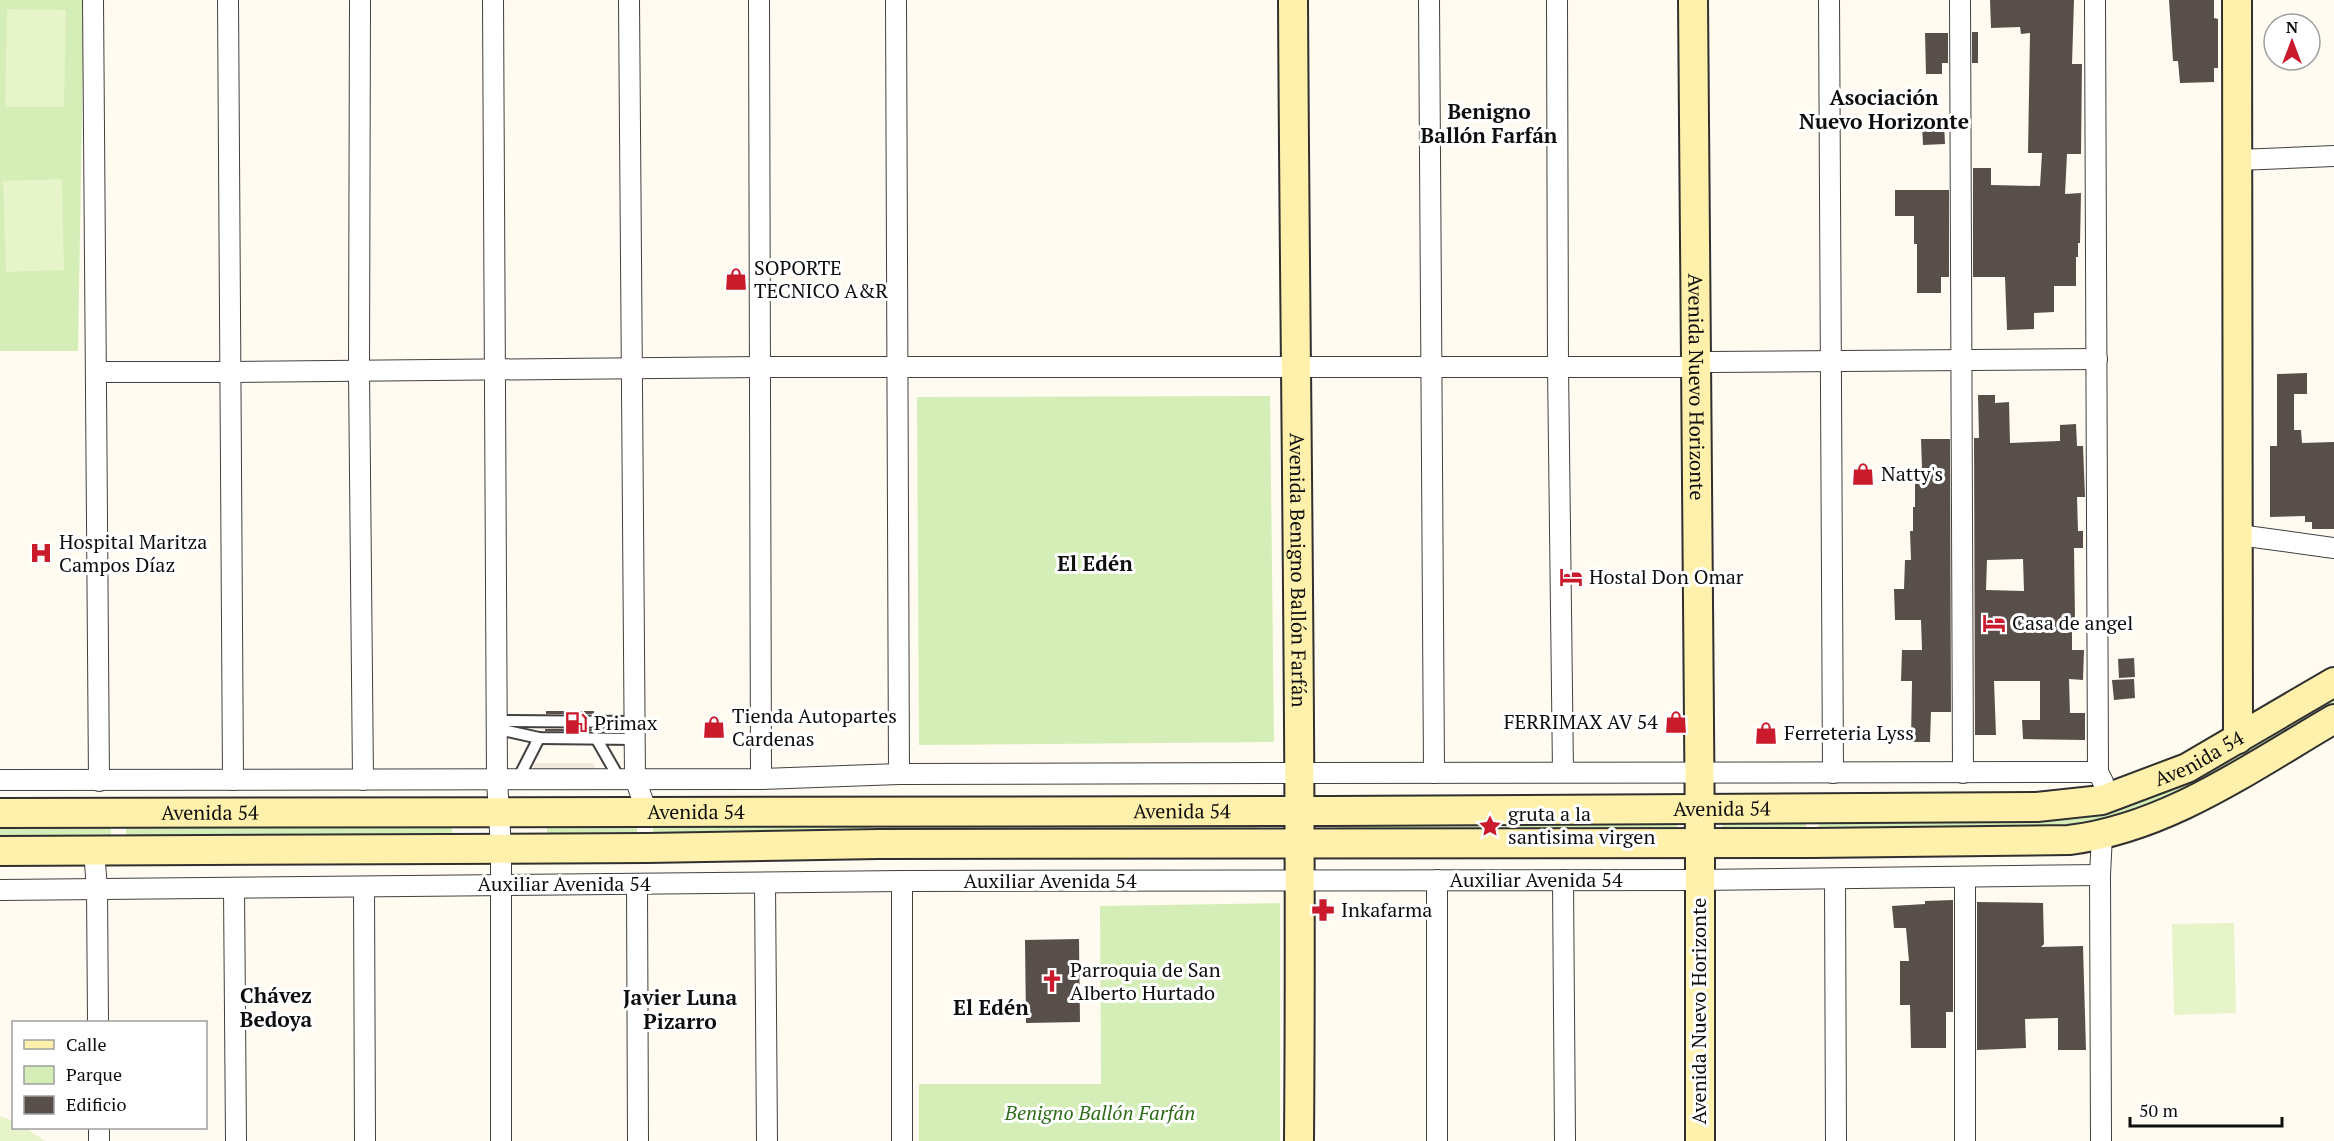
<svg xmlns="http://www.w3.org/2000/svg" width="2334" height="1141" viewBox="0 0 2334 1141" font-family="'PT Serif',serif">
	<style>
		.green { fill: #d5edb6 }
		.pitch { fill: #e7f3c8 }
		.plaza { fill: #f0ebdd }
		.building { fill: #584f4a; fill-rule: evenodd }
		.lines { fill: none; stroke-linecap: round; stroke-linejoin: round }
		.lane-casing { stroke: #414141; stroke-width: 14 }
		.street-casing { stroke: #414141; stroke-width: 22 }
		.secondary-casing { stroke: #303030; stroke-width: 32 }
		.lane { stroke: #fff; stroke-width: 10 }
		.street { stroke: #fff; stroke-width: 20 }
		.secondary { stroke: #fff1ab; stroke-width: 28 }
		.labels { text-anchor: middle; stroke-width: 6; stroke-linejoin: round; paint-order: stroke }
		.poi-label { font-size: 20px; fill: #0e0e0e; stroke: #fff; text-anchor: start }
		.street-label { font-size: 20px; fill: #0e0e0e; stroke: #fff }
		.park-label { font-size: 20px; font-style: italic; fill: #2e6c19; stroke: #fff }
		.neighbourhood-label { font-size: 21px; font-weight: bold; fill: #0e0e0e; stroke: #fff }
	</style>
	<rect width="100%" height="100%" fill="#fffbf0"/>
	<g class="green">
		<polygon points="0,0 84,0 78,351 0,351"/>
		<polygon points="1270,396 1274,742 919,745 917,397"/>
		<polygon points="2334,694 2334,707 2193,790 2086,827 1819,831 1818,818 2058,815"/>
		<polygon points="1677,818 1677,832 1505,833 1505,820"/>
		<rect x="1722" y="818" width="84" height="14"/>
		<polygon points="886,820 1258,821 1258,834 885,834"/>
		<polygon points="111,821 111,840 0,840 0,822"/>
		<polygon points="126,821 452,822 452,838 126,840"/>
		<polygon points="870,821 870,834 653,836 653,822"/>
		<polygon points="1485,821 1485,834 1339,836 1339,822"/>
		<polygon points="547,822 637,822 637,836 547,837"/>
		<polygon points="1280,903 1280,1141 919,1141 919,1084 1101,1084 1100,906"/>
	</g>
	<g class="pitch">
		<polygon points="7,9 66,10 64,107 5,107"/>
		<polygon points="62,179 64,270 6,272 3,181"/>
		<polygon points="2234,923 2236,1013 2174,1015 2172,924"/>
		<polygon points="0,1116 13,1121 14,1128 26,1128 45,1141 0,1141"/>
	</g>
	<polygon class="plaza" points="534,763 594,763 596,770 534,770"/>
	<g class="building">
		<polygon points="1990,0 2074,0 2072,64 2082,64 2081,154 2067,154 2065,194 2081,193 2080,243 2078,243 2078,257 2076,257 2076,286 2054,286 2054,312 2034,313 2034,329 2007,330 2005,277 1973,277 1973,168 1991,168 1991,185 2040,186 2042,153 2028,153 2030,33 2021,34 2020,27 1991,28"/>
		<polygon points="2169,0 2214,0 2214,18 2218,19 2218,68 2214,68 2214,82 2180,83 2178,61 2173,61"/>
		<rect x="1972" y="32" width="6" height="31"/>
		<polygon points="1925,33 1948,33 1948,63 1942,63 1942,74 1926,74"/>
		<polygon points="1944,124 1945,144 1923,145 1922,125"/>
		<polygon points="1895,190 1949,190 1949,277 1941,277 1941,293 1917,293 1917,244 1914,244 1914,216 1895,216"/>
		<polygon points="2307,373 2307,394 2294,394 2294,430 2301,430 2302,443 2334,442 2334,529 2312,529 2312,522 2305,522 2305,516 2270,517 2270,446 2277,446 2277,374"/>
		<path d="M1978,395H1995V403L2009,402L2010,443L2060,441V425L2076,424L2077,446H2083L2085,497H2077L2078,531H2083V548H2074L2075,620H2072V650H2084L2083,680L2069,679L2070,713H2085V740L2023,739L2022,720H2040V681H1994L1996,735H1975L1974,438H1979ZM2023,559L2024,591L1986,590L1987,560Z"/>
		<polygon points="1921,439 1950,439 1951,712 1931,712 1930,742 1911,742 1912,681 1901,681 1902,650 1922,650 1921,620 1895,620 1894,589 1904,589 1905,560 1911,560 1910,531 1913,531 1913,507 1915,507 1915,469 1922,469"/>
		<polygon points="2134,658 2135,677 2119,678 2118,659"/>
		<polygon points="2134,679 2135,698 2114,700 2112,680"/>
		<rect x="546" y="711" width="48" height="3"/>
		<rect x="545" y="729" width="49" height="2"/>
		<polygon points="1953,900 1953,1012 1946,1012 1946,1048 1911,1048 1910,1005 1900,1005 1900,961 1909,961 1906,928 1894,928 1892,906 1925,904 1925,901"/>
		<polygon points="1977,902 2043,903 2044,944 2041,947 2083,946 2086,1050 2058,1050 2058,1018 2025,1019 2026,1048 1977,1050"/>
		<polygon points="1079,939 1080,1022 1026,1023 1025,940"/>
	</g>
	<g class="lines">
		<g class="lane-casing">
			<g id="lane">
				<polyline points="498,721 635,722"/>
				<polyline points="498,729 539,738 635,739"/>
				<polyline points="596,738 619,778"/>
				<polyline points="518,779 539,738"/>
			</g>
		</g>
		<g class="street-casing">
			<g id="street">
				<polyline points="93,0 99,781"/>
				<polyline points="228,0 233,780"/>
				<polyline points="360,0 359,371 363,780"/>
				<polyline points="493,0 497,780 501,848 501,1141"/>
				<polyline points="629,0 635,778 647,813"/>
				<polyline points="759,0 761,779"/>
				<polyline points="896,0 899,774"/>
				<polyline points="1429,0 1434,773"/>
				<polyline points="1557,0 1558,366 1563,772"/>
				<polyline points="1829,0 1833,773"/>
				<polyline points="1960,0 1963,773"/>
				<polyline points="2095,0 2098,772 2103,782"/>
				<polyline points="2238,160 2334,156"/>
				<polyline points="96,372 231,372 761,367 1695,367 1709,362 2097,359"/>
				<polyline points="2239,535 2334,548"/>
				<polyline points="0,780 761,779 899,774 1300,773 2098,772"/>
				<polyline points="94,850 97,889 98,1022"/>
				<polyline points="1835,879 1836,1141"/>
				<polyline points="1437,880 1437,1141"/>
				<polyline points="1563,880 1565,1141"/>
				<polyline points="902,881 902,1141"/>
				<polyline points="765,883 767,1141"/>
				<polyline points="637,884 638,1141"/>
				<polyline points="364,887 365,1141"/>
				<polyline points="234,888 236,1141"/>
				<polyline points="0,890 902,881 1698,880 2100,875"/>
				<polyline points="99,1128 99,1141"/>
				<polyline points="1965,1141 1965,878"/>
				<polyline points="2101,1141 2100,875 2102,835"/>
			</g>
		</g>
		<g class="secondary-casing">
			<g id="secondary">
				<path id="s1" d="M1293,0C1295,380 1302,761 1299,1141"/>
				<path id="s2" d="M1693,0L1700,843V1141"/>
				<polyline points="2237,0 2238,739"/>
				<path id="s3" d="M0,813L1331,811L2037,807L2102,800L2187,768L2334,682"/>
				<path d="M0,851L647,848L879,844L1812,843L2069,840C2167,828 2250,768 2334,719"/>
			</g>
		</g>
		<use href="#lane" class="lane"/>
		<use href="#street" class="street"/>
		<use href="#secondary" class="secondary"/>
	</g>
	<defs>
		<g id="shop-bare" transform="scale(1.8)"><path d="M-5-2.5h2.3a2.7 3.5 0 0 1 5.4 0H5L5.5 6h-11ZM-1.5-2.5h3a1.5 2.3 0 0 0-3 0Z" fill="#ca1b2c" stroke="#fff" stroke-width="2.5" paint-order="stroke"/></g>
		<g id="hospital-bare" transform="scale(1.8)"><path d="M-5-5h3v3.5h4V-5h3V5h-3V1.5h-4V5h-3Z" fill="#ca1b2c" stroke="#fff" stroke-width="2.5" paint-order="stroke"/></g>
		<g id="hotel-bare" transform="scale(1.8)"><path d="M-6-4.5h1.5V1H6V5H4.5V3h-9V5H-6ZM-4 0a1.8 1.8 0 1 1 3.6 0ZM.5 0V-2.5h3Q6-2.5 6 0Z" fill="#ca1b2c" stroke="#fff" stroke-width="2.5" paint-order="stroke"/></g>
		<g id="fuel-bare" transform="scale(1.8)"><path d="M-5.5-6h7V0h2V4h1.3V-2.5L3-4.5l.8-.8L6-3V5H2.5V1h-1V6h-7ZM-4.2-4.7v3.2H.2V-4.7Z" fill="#ca1b2c" stroke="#fff" stroke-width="2.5" paint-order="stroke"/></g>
		<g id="sight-bare" transform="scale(1.8)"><path d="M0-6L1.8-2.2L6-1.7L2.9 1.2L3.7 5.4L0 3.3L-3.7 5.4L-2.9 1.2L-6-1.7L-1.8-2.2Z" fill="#ca1b2c" stroke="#fff" stroke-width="2.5" paint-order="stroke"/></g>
		<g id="pharmacy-bare" transform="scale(1.8)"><path d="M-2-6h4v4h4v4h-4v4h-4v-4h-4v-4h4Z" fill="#ca1b2c" stroke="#fff" stroke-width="2.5" paint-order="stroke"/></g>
		<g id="church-bare" transform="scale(1.8)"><path d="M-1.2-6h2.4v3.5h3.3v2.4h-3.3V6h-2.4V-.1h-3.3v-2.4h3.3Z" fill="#ca1b2c" stroke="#fff" stroke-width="2.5" paint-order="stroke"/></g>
	</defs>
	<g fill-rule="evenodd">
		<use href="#shop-bare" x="736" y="279"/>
		<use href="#shop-bare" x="1863" y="474"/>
		<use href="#hospital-bare" x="41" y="553"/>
		<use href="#hotel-bare" x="1571" y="577"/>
		<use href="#hotel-bare" x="1994" y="623"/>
		<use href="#shop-bare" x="1676" y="722"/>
		<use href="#fuel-bare" x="576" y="723"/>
		<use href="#shop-bare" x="714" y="727"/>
		<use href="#shop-bare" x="1766" y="733"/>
		<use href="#sight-bare" x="1490" y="826"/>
		<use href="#pharmacy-bare" x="1323" y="910"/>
		<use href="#church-bare" x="1052" y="981"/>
	</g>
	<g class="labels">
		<g class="poi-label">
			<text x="754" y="275">SOPORTE<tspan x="754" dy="23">TECNICO A&amp;R</tspan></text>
			<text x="1881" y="481">Natty's</text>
			<text x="59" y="549">Hospital Maritza<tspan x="59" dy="23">Campos Díaz</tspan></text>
			<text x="1589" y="584">Hostal Don Omar</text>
			<text x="2012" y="630">Casa de angel</text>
			<text x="732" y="723">Tienda Autopartes<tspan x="732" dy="23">Cardenas</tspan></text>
			<text x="1658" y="729" text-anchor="end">FERRIMAX AV 54</text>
			<text x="594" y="730">Primax</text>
			<text x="1784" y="740">Ferreteria Lyss</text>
			<text x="1508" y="821">gruta a la<tspan x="1508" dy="23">santisima virgen</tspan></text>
			<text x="1341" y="917">Inkafarma</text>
			<text x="1070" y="977">Parroquia de San<tspan x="1070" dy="23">Alberto Hurtado</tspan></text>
		</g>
		<g class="street-label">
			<text dy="7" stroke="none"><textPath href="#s2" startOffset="387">Avenida Nuevo Horizonte</textPath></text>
			<text dy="7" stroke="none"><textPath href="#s1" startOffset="570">Avenida Benigno Ballón Farfán</textPath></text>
			<text dy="7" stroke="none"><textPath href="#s3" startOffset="2208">Avenida 54</textPath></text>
			<text dy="7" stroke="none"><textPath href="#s3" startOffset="1722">Avenida 54</textPath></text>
			<text dy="7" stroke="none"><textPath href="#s3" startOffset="1182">Avenida 54</textPath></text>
			<text dy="7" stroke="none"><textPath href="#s3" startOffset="210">Avenida 54</textPath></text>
			<text dy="7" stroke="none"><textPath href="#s3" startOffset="696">Avenida 54</textPath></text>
			<text x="1536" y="887">Auxiliar Avenida 54</text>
			<text x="1050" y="888">Auxiliar Avenida 54</text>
			<text x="564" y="891">Auxiliar Avenida 54</text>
			<text transform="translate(1699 1011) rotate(-90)" y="7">Avenida Nuevo Horizonte</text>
		</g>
		<g class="park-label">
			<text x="1100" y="1120">Benigno Ballón Farfán</text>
		</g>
		<g class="neighbourhood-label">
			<text x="1884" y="105">Asociación<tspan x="1884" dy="24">Nuevo Horizonte</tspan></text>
			<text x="1489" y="119">Benigno<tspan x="1489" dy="24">Ballón Farfán</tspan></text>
			<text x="1095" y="571">El Edén</text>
			<text x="276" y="1003">Chávez<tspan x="276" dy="24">Bedoya</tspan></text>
			<text x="680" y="1005">Javier Luna<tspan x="680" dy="24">Pizarro</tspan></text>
			<text x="991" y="1015">El Edén</text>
		</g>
	</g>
	<rect x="12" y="1021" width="195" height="108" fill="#ffffff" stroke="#9f9f9f" stroke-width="1.5"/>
	<rect x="24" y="1040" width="30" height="9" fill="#fff1ab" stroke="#9f9f9f" stroke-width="1.5"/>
	<text x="66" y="1051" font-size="18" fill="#0e0e0e">Calle</text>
	<rect x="24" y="1066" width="30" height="18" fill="#d5edb6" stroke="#9f9f9f" stroke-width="1.5"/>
	<text x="66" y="1081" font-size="18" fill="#0e0e0e">Parque</text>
	<rect x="24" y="1096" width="30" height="18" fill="#584f4a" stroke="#9f9f9f" stroke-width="1.5"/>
	<text x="66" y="1111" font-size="18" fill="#0e0e0e">Edificio</text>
	<g transform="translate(2292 42)"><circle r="28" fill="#ffffff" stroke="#9f9f9f" stroke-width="1.5"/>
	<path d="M0-4.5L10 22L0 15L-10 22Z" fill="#ca1b2c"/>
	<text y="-9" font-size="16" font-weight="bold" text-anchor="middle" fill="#0e0e0e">N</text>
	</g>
	<path d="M2130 1117v9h152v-9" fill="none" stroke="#0e0e0e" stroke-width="3"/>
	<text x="2139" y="1117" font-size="18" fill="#0e0e0e" stroke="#ffffff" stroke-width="4.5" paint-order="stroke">50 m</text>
</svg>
